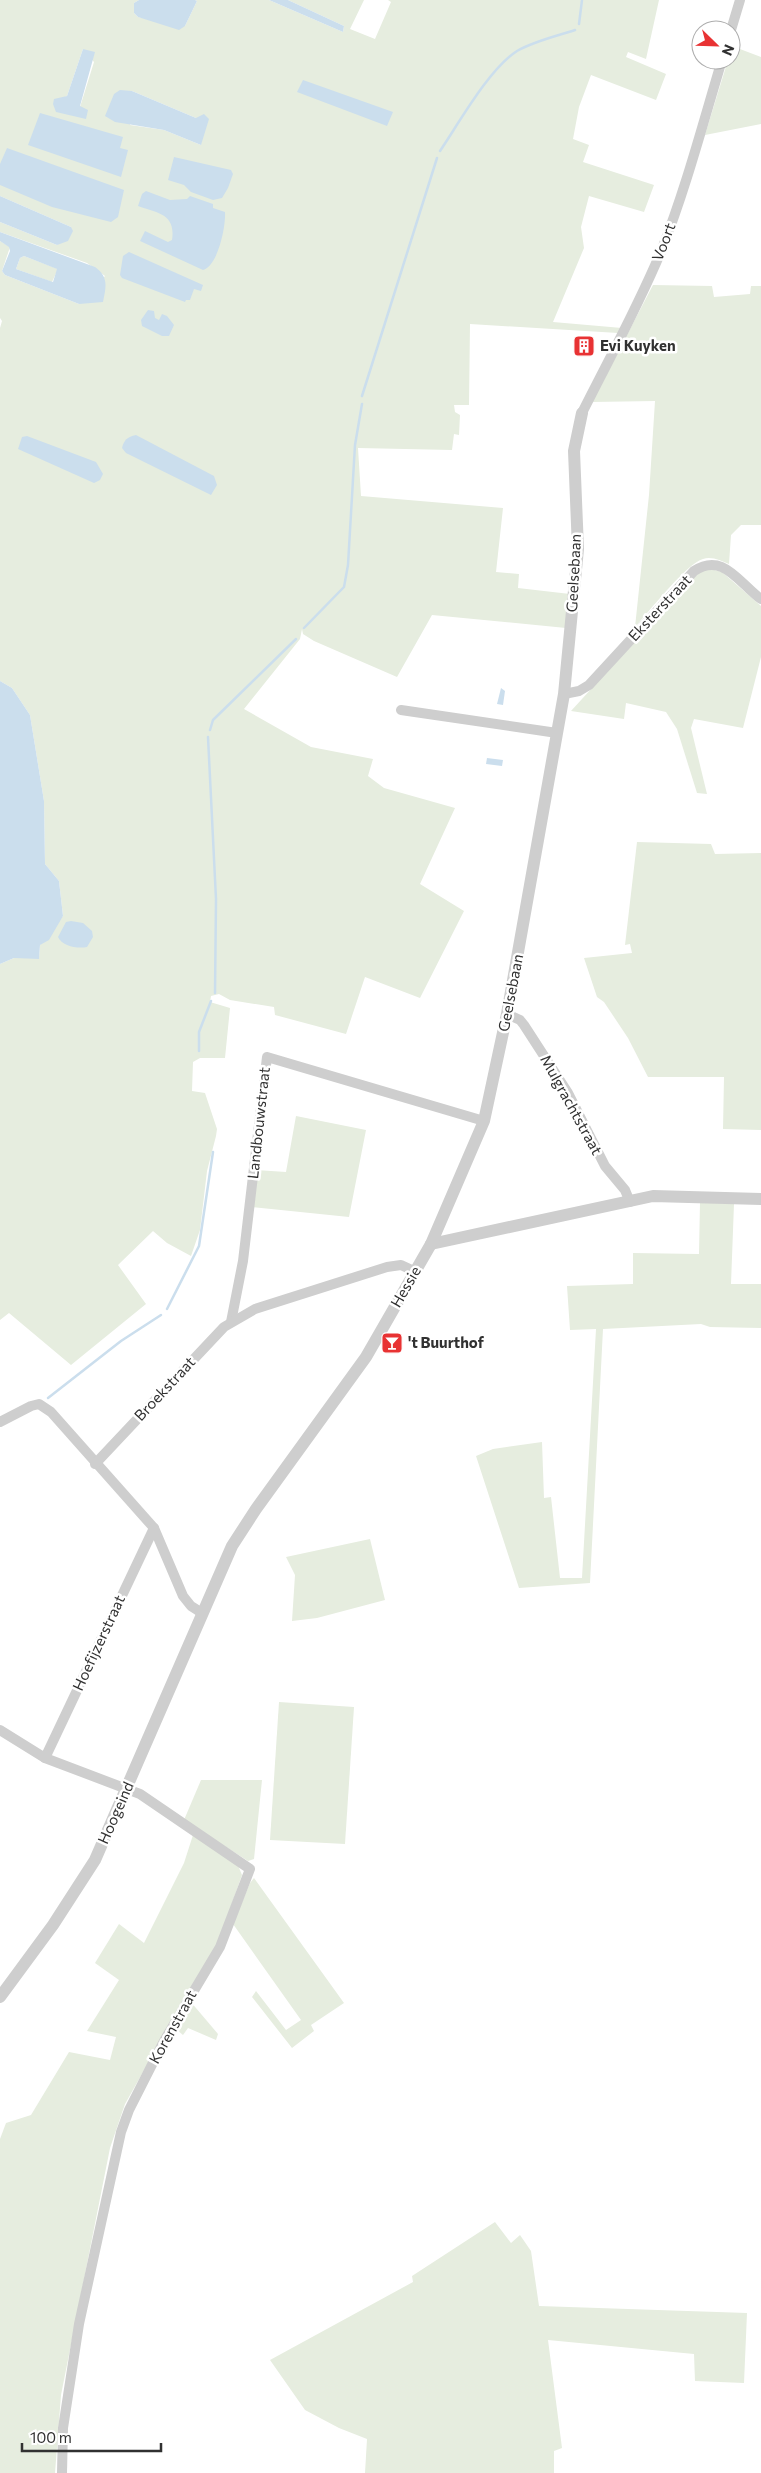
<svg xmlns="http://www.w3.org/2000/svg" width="761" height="2473" viewBox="0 0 761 2473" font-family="Commissioner,sans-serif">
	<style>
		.green { fill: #e6eddf; fill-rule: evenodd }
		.water { fill: #cbdeed; fill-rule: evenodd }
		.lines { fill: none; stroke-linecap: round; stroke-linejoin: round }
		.stream { stroke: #cbdeed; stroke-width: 2.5 }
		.minor { stroke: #cecece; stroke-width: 10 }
		.tertiary { stroke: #cecece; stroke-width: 12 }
		.labels { text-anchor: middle; stroke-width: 5; stroke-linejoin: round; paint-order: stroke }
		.street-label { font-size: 15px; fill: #313131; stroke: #fff }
		.poi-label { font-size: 15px; font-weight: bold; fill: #313131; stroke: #fff; text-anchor: start }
	</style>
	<rect width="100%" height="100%" fill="#fff"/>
	<g class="green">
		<path d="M0,0H139L134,3V13L138,17L185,26L197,1L195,0H269L343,32L344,26L288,0H364L350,29L375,39L391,2L388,0H659L646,59L628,52L626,57L666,74L656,100L591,75L579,107L573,139L589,145L583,162L654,185L644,212L589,196L581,227L584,248L553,322L622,328L618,333L470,324L469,405H454L455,412L460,415L459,435L454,434L452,450L358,448L361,496L503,508L496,572L519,574L518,588L570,594L566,628L432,615L397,677L314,641L303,634L302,629L300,639L244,709L311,747L373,759L368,776L384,788L455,808L420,884L464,911L420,998L365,977L346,1034L275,1015L274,1007L230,1000L219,994L211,996L210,1002L230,1008L225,1058H200L193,1062L192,1091L205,1093L217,1129L216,1136L207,1171L200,1230L191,1256L167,1243L153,1231L118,1265L146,1304L71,1365L9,1313L0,1320V964L14,958H39L40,945L63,916L59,881L45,864L44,801L30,715L12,688L0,681V328L2,321L0,318V241L10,247L2,271L5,275L79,304L105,276L87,263L0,232V222L57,245L71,227L0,196ZM83,49L94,62L80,107L63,98L67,96ZM132,91L196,118L201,145L164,130L130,125Z"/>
		<polygon points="732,46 761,57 761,124 705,135 728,60 731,60"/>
		<polygon points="24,256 58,269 52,282 16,269 20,258"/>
		<path d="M653,285L712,286L714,297L750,294L751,286H761V525H741L731,535L729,564C721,561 712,556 703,559C687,563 648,613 635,627L649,495L655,401L592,402Z"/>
		<polygon points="710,569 722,572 761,606 761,657 743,728 694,719 691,728 707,794 697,793 677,729 666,712 626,703 624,719 571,711 690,581 701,571"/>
		<polygon points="637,842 711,844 715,854 761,853 761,1130 723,1129 724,1077 648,1077 628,1038 604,1002 597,997 584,958 632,953 630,944 625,945"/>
		<polygon points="296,1116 366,1130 349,1217 252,1207 256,1170 286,1172"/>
		<polygon points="700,1202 734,1204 731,1284 761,1284 761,1328 710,1327 701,1324 603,1329 590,1583 519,1588 476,1456 493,1449 542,1442 544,1498 551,1497 560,1578 582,1578 596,1329 570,1330 567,1286 633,1284 633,1253 699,1254"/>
		<polygon points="370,1539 385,1600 317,1618 292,1621 295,1575 286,1557"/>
		<polygon points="279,1702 354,1707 345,1844 270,1840"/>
		<polygon points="201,1780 262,1780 254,1859 248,1861 184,1820"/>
		<polygon points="193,1835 237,1863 242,1875 215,1951 190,2001 218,2034 216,2040 188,2028 183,2035 170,2024 125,2104 110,2148 61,2395 55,2473 0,2473 0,2139 6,2123 31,2115 69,2052 110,2060 116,2037 87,2031 119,1980 95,1963 119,1924 144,1943 184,1863"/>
		<polygon points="254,1878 344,2003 311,2025 314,2031 292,2048 252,1997 256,1991 286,2030 301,2020 233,1924 250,1883"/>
		<polygon points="495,2222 511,2243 520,2235 531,2251 539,2306 747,2313 744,2383 695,2381 694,2354 548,2340 562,2448 554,2451 554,2473 365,2473 367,2439 339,2428 305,2410 270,2360 413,2282 412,2276"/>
	</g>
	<g class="water">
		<polygon points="139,0 195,0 197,1 185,26 179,30 138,17 134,13 134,3"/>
		<polygon points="269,0 288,0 344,26 343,32"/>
		<polygon points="83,49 95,52 80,106 88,110 86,119 56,112 53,104 54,99 67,96"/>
		<polygon points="303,80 393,112 387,126 297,92"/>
		<polygon points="120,90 132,91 196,118 204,114 209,119 201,145 164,130 115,122 105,116 114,94"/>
		<polygon points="40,113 123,137 120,148 128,150 121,177 28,145"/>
		<polygon points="7,148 124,190 118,217 111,222 52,207 0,185 0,164"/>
		<polygon points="174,157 231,170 233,174 228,188 222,198 213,200 191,192 184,185 168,180"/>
		<path d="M146,191L170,200L187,199L190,196L213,204V208L225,212C226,226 218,266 203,270L140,241L145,231L168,242L172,240C176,214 158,213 138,206L142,194Z"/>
		<polygon points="0,196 71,227 73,231 68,241 57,245 0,222"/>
		<path d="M0,232L95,267C109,277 106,287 103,302L79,304L5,275L2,271L10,251L9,247L0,241ZM24,256L57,269L53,282L16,269L20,258Z"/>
		<polygon points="129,252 203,285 201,291 194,289 190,300 186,300 185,302 122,278 120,275 123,256"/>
		<polygon points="148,310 154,311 155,318 159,320 162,314 167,316 174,325 169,336 162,336 142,326 141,320"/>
		<path d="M136,435L214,476L217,485L211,495L126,453L122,448C124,440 127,437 136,435Z"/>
		<polygon points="27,436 96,462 103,474 100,480 94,483 18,449 22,437"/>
		<polygon points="0,681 12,688 30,715 44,801 45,864 59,881 63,916 49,940 40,945 39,959 14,958 0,964"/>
		<polygon points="501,688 505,691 503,705 497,704"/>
		<polygon points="487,758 503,760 502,766 486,764"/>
		<path d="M71,921L83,923L92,931L93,937L87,947C77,949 62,946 58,937L66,922Z"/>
	</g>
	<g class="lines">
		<g class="stream">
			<polyline points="579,24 582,0"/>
			<path d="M440,151C459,123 489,69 517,51C534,41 557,36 575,30"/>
			<polyline points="362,396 437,158"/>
			<polyline points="304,628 344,587 348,565 355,445 362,404"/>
			<polyline points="210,730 213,720 296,639"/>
			<polyline points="208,737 216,899 215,993"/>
			<polyline points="199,1051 199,1032 211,1001"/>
			<polyline points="167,1309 199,1246 213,1152"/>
			<polyline points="48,1398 121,1341 161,1315"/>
		</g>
		<g class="minor">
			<polyline points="731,30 740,0"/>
			<path d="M582,413C609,359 639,305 662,249C686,188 703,123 722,60"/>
			<path d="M564,694L579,691L589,685L694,571C723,552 738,582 761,599"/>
			<polyline points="401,710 557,733"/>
			<polyline points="507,1014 520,1020 524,1025 568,1093 605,1166 625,1190 630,1202"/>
			<polyline points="231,1322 243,1261 267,1057 484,1121"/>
			<polyline points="0,1422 31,1406 39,1404 51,1412 154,1528 183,1596 191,1606 202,1613"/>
			<polyline points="95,1464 224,1327 255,1309 387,1267 401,1265 414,1271"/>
			<polyline points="0,1730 45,1758 140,1794 250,1869 220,1947 164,2041 129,2110 121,2132 79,2324 63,2428 62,2473"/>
			<polyline points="45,1758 154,1528"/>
		</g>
		<g class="tertiary">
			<polyline points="431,1244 653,1196 761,1199"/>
			<polyline points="0,1997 53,1925 95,1860 232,1546 256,1509 366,1357 431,1244 484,1121 507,1014 564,694 578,549 574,451 582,413"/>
		</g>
	</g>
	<defs>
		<g id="building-square" transform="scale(1.125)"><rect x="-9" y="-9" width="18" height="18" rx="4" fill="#e83233" stroke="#fff"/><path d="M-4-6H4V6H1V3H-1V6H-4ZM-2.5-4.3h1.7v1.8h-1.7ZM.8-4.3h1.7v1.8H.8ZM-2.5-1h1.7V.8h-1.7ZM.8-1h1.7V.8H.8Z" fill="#fff"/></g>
		<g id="bar-square" transform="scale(1.125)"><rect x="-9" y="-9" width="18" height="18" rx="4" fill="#e83233" stroke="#fff"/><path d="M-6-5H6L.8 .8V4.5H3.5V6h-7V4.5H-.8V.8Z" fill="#fff"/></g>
	</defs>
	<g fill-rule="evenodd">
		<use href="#building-square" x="584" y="346"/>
		<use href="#bar-square" x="392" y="1343"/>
	</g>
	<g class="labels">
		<g class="street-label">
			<text transform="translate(664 242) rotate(-69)" y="5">Voort</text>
			<text transform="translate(574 573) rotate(-87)" y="5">Geelsebaan</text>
			<text transform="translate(660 608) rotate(-47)" y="5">Eksterstraat</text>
			<text transform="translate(511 993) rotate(-79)" y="5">Geelsebaan</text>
			<text transform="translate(571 1105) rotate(61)" y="5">Mulgrachtstraat</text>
			<text transform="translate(259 1123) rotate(-84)" y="5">Landbouwstraat</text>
			<text transform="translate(406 1287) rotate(-60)" y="5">Hessie</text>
			<text transform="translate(165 1389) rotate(-47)" y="5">Broekstraat</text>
			<text transform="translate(99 1643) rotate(-65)" y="5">Hoefijzerstraat</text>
			<text transform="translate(116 1813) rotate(-66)" y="5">Hoogeind</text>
			<text transform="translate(173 2027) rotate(-61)" y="5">Korenstraat</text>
		</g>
		<g class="poi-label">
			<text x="600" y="351">Evi Kuyken</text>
			<text x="408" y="1348">'t Buurthof</text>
		</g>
	</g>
	<g transform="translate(716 45) rotate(113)"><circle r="24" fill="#ffffff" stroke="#adadad"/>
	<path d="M0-4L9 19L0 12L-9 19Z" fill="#e83233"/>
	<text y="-8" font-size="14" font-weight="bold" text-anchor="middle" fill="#313131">N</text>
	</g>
	<path d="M22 2443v8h139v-8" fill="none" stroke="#313131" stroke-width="2.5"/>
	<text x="30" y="2443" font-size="15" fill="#313131" stroke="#ffffff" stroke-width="4" paint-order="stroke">100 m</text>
</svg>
